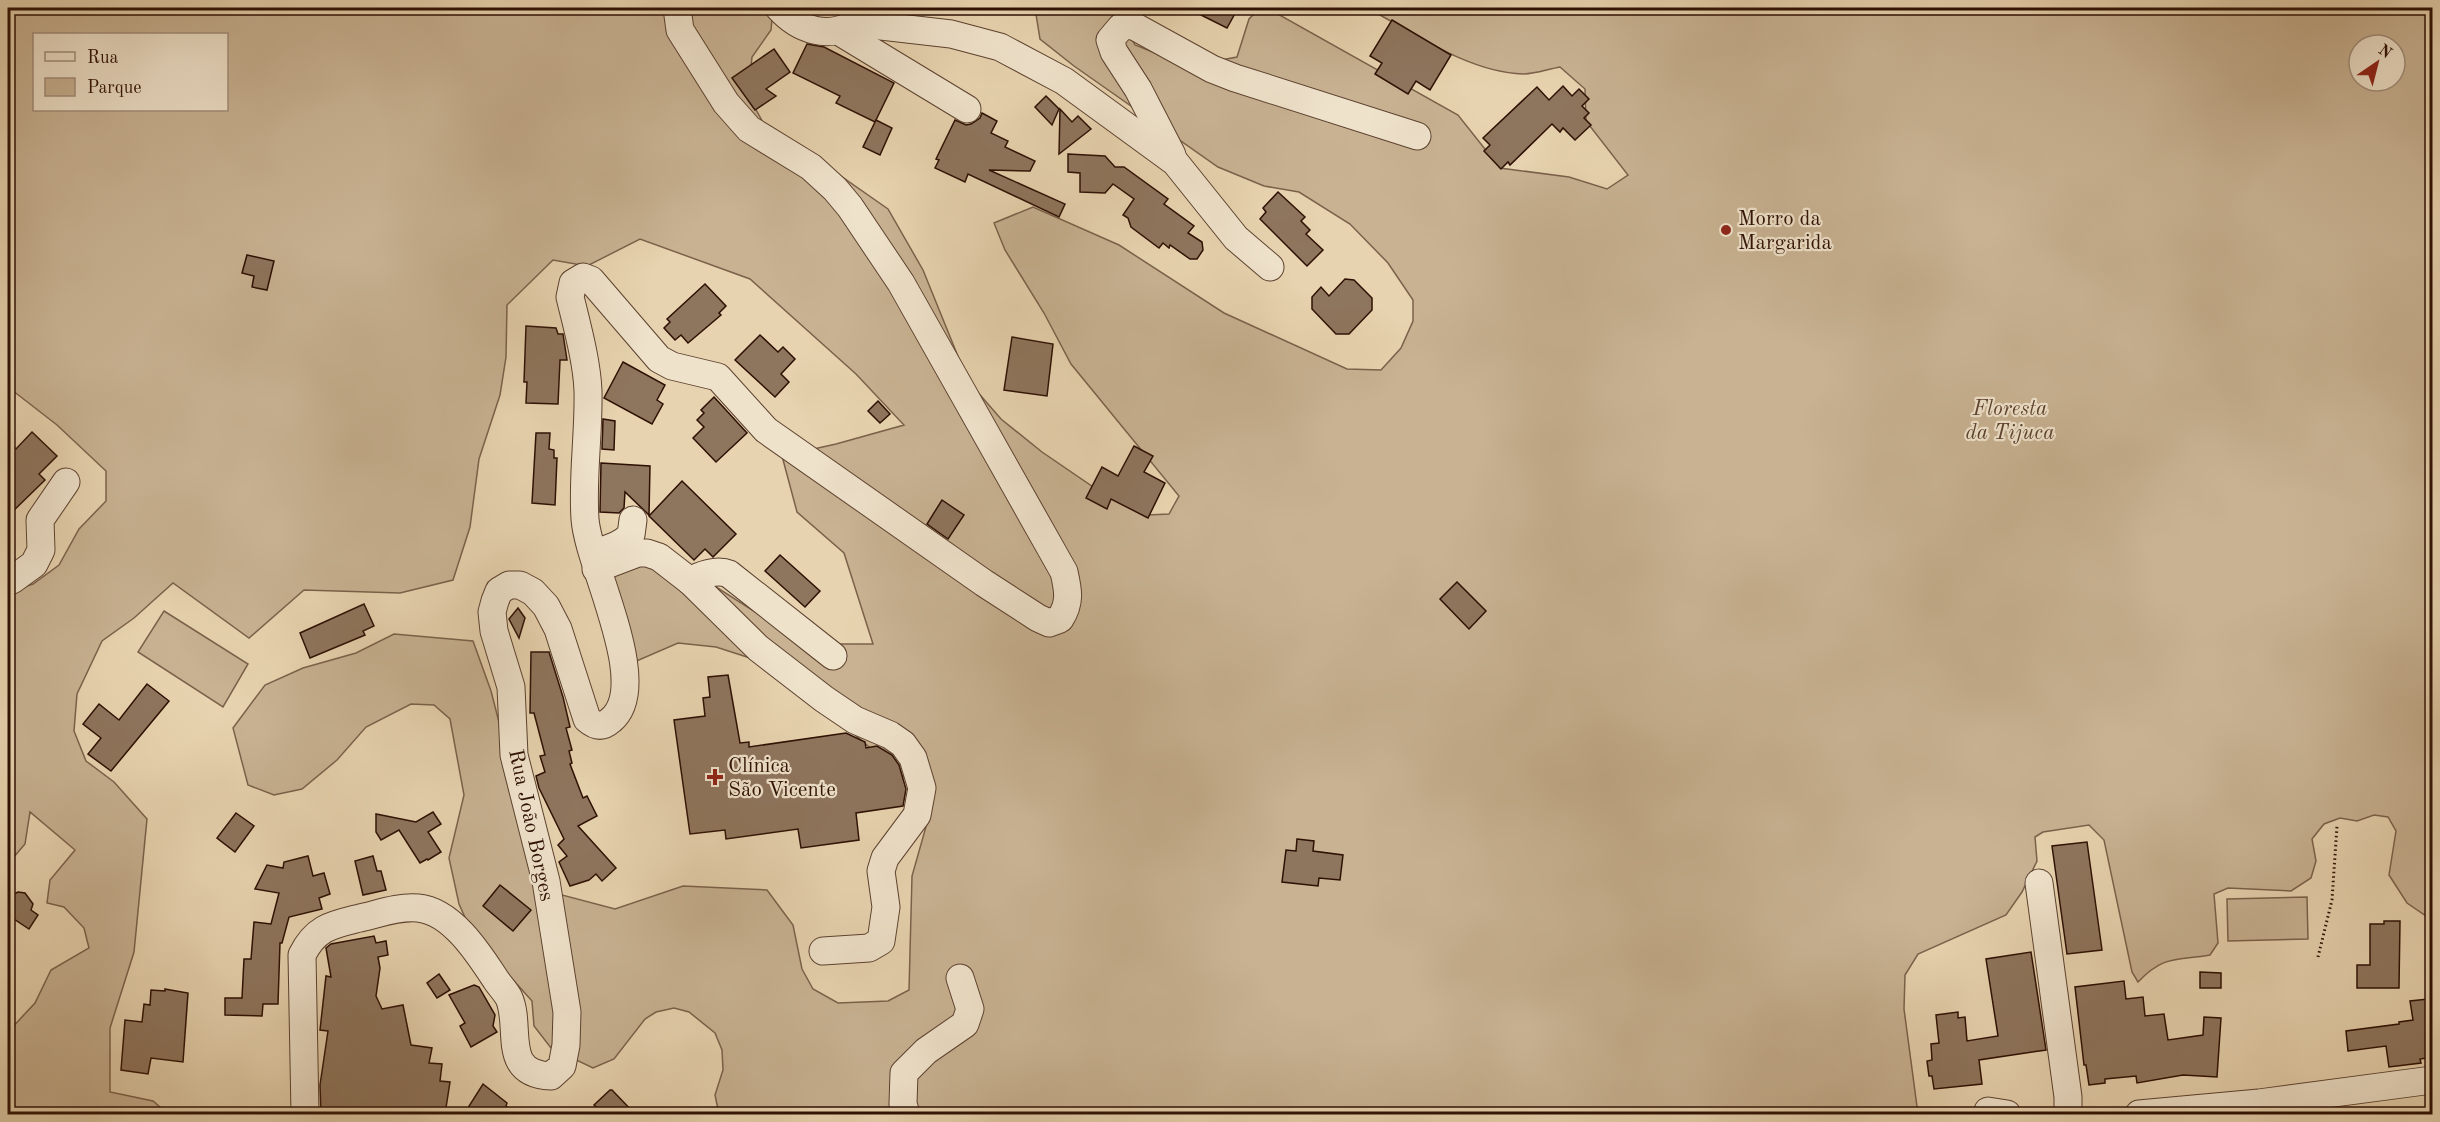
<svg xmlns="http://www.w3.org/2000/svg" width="2440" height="1122" viewBox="0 0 2440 1122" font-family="'Old Standard TT',serif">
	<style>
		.green { fill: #c8b292; stroke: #7b614b; stroke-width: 1.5; fill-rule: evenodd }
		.building { fill: #8e755d; stroke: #2e1004; stroke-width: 1.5 }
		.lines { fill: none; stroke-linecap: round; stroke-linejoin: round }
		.minor-casing { stroke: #5c412f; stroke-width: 29 }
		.path { stroke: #2e1004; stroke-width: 3; stroke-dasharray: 1.5 3; stroke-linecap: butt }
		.minor { stroke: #efe2cb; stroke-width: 27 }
		.poi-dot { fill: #8f2418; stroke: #efe2cb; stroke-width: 2 }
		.labels { text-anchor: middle; stroke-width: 4.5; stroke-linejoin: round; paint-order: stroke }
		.poi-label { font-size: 21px; fill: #2e1004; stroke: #efe2cb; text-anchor: start }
		.park-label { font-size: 21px; font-style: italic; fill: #5c412f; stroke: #efe2cb }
		.street-label { font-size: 21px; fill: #2e1004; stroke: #efe2cb }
	</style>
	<rect width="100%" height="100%" fill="#e7d3af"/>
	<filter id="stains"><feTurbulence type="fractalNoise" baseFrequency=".00333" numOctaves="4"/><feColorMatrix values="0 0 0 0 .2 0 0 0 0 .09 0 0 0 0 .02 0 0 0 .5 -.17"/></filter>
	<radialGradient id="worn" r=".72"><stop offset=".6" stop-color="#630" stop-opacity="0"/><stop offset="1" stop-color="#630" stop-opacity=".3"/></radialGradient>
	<g class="green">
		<path d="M8,8H773L771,30L752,57L748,95L771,137L802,149L888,209L923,270L968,381L1001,419L1042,452L1108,497L1147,515L1169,514L1179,496L1071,364L1044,313L1005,250L994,223L1033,207L1119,245L1224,313L1347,369L1381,370L1401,348L1413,321V300L1388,263L1350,224L1299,192L1264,186L1218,167L1074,66L1040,39L1035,8H1115L1135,45L1188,66L1237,57L1249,19L1260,8H1267L1458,115L1500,168L1569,177L1607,189L1628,175L1586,121L1585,89L1560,67C1548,69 1535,74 1523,74C1467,72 1415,33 1367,8H2432V920L2407,903L2389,875L2396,831L2388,817L2374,815L2357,821L2340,818L2324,824L2312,839L2316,861L2311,878L2291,891L2228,888L2214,894L2218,943L2210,955C2175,961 2164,955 2138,982L2132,972L2104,840L2089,825L2043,832L2035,837L2037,861L2022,892L2006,915L1918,954L1905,975L1904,1009L1918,1114H719L715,1095L723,1070L722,1050L715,1033L689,1012L674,1008L656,1012L645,1019L614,1059L593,1068L551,1048L534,1026L532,1001L473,935L459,904L449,858L464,795L450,719L434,705L411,704L366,727L337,760L302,789L274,795L248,785L233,728L265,685L303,668L356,653L394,634L473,641L491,691L502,734L558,894L615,909L683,886L767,890L793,925L802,969L813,989L838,1003L888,1001L909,990L912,876L933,802L832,715L750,658L716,647L678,643L632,663L606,568L657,553L699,576L805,644H873L844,553L797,512L782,456L836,444L904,425L856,374L750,279L640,239L587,266L553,260L507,305L506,357L500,395L479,459L470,527L453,580L400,593L304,590L249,638L173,583L134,618L102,641L77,694L74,731L86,761L114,782L147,819L134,952L110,1028V1092L153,1101L168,1114H8V1032L35,1003L51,970L89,948L84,928L64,907L47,903L50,880L75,850L30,812L25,844L8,864V592L33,584L59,565L79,529L106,501V471L57,425L8,387ZM34,34H226V110H34ZM2359,45H2395V81H2359Z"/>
		<polygon points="164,611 248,664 223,707 138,652"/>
		<polygon points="2307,897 2308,939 2228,941 2227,899"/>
	</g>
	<g class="building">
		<polygon points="1187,8 1238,8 1227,28"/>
		<polygon points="1392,20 1451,55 1430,90 1416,81 1408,94 1375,74 1382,63 1370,56"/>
		<polygon points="807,44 824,47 894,83 875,122 836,103 840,96 793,73"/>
		<polygon points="774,49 790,72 766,89 776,96 755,110 732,78"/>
		<polygon points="1563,86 1572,96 1579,89 1589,99 1582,106 1589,113 1584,118 1591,125 1575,140 1563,128 1560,132 1552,124 1510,165 1508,162 1501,169 1484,151 1490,145 1483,138 1537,87 1549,100"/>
		<polygon points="1046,96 1059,109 1052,125 1035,107"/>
		<polygon points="1060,109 1072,122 1078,116 1091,129 1059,154"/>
		<polygon points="982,113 997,121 991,133 1008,141 1005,147 1035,161 1030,171 989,170 1065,204 1059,217 968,174 965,182 935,168 939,160 936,159 955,120 966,125 971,124 980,118"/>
		<polygon points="876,120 892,128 880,155 863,147"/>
		<polygon points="1068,154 1105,156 1115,167 1124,167 1168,199 1164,204 1194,226 1188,233 1202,242 1203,250 1197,259 1190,259 1170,245 1169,248 1163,243 1159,248 1131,227 1128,218 1123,215 1134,199 1113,184 1105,193 1080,192 1080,173 1068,172"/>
		<polygon points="1278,192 1305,217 1301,221 1310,230 1306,234 1323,250 1307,266 1260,219 1266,212 1263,208"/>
		<polygon points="247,255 274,261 267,290 252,287 254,276 242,273"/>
		<polygon points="1345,279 1354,280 1372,298 1372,310 1349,334 1336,334 1312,309 1312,297 1321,287 1329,296"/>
		<polygon points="705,284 726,306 719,313 721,315 688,343 681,335 675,340 664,328 670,322 667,319"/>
		<polygon points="526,326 556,328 558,334 563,334 567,360 560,360 558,404 526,403 527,382 524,382"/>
		<polygon points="760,335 778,352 783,347 795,359 781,374 789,382 775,397 735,360"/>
		<polygon points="1012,337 1053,344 1047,396 1004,390"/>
		<polygon points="623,362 665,385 657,400 663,404 652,424 604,398"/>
		<polygon points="714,397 747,433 716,462 693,438 704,427 697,420 704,413 701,410"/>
		<polygon points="878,401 890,414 880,423 868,411"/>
		<polygon points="603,419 615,421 614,450 602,449"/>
		<polygon points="32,432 57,456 39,474 45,480 8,516 8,441 16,449"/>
		<polygon points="536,433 550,433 549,449 554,450 554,458 557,458 555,505 532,503"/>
		<polygon points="1134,446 1153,456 1144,472 1165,483 1148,518 1111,499 1107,509 1086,498 1102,467 1118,476"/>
		<polygon points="601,463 650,466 649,515 625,492 624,508 619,513 600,512"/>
		<polygon points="682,481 736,534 713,557 705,549 694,560 649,516"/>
		<polygon points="942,500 964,515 948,539 927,524"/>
		<polygon points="780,555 820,591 805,607 765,571"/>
		<polygon points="1457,582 1486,611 1469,629 1440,599"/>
		<polygon points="364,604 374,626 363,631 365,635 310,658 300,633"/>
		<polygon points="518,608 525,618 519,638 509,619"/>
		<polygon points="531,652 549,652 563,697 570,727 566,728 572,750 569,751 572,763 570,764 583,798 587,796 597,816 578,826 616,868 602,881 596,874 589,880 570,886 559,862 567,856 558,845 564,839 539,788 536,776 545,772 540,756 545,755 534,713 530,713"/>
		<polygon points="728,675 740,743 749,742 749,747 846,733 865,742 866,748 877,746 892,755 899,765 906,789 903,806 856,813 859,840 801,848 798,829 726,839 725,830 690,834 674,720 705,716 703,698 710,697 708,677"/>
		<polygon points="147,684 169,701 111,771 88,754 101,738 83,724 99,704 119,720"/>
		<polygon points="433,812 441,824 428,832 441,852 428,860 427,859 420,863 399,830 381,840 376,832 376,814 416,822"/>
		<polygon points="236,813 254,826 235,852 217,838"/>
		<polygon points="1297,839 1314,841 1313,851 1343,855 1340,880 1319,878 1318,886 1282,882 1286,850 1296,851"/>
		<polygon points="2087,842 2102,950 2067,954 2052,846"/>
		<polygon points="308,856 313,876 324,873 330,894 319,898 322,909 289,917 282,943 280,943 278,1004 263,1004 262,1016 225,1015 225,998 242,998 244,959 251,959 254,922 271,924 279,893 255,889 267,865 283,868 284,862"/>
		<polygon points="373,856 377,871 381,871 386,890 363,895 355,861"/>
		<polygon points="500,885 531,910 513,931 483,906"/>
		<polygon points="18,892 25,893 33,904 31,910 38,915 29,929 8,915 8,897"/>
		<polygon points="2384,921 2400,921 2399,988 2357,988 2357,965 2370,965 2370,924 2384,924"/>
		<polygon points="374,936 376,943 386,941 388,955 378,957 380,968 376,996 382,1009 403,1005 411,1045 432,1048 429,1063 442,1064 440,1081 450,1082 445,1114 321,1114 320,1085 328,1031 320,1030 326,976 331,977 326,948 331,944"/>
		<polygon points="2031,952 2046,1050 1979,1060 1982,1084 1934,1089 1932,1076 1929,1076 1927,1061 1932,1060 1931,1044 1939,1043 1936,1015 1958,1012 1958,1018 1965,1017 1967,1041 1998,1036 1986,959"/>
		<polygon points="2200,972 2221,973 2221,988 2200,988"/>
		<polygon points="439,974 450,990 437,998 427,983"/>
		<polygon points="2124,981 2126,999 2143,997 2145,1016 2164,1014 2168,1040 2203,1035 2204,1017 2221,1018 2217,1077 2183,1075 2137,1083 2136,1076 2105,1079 2105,1083 2089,1085 2086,1065 2084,1065 2075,987"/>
		<polygon points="474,985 479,987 495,1015 493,1026 497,1032 471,1047 460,1026 465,1023 449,995"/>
		<polygon points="165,989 188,993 183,1062 151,1058 148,1074 121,1070 125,1020 142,1022 144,1004 150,1005 151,990 165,991"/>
		<polygon points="2428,999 2433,1057 2420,1059 2421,1063 2389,1067 2386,1046 2348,1051 2346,1031 2399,1024 2399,1022 2413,1020 2410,1001"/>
		<polygon points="483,1084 507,1103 506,1106 517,1114 464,1114"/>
		<polygon points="610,1090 612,1090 635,1114 604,1114 594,1105"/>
	</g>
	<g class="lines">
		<g class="minor-casing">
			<g id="minor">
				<path d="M779,8C799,30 828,40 855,23"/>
				<polyline points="855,23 951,34 1000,47 1064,81 1175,162 1236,238 1270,267"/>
				<polyline points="840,32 967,109"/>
				<polyline points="1172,155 1138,89 1114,52 1110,40 1121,27 1132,25 1212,69 1235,78 1417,136"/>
				<path d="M598,551C610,549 622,544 631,535L633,520"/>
				<polyline points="596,569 638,553 647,553 659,557 690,581 758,648 824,699 855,720 890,735 903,744 913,758 922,788 917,815 885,858 881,871 886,907 881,941 869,948 823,951"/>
				<polyline points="8,580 12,580 34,564 41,550 40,520 66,482"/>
				<path d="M690,581C700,575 717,569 729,574L833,656"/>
				<polyline points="2039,883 2068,1097 2068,1114"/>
				<polyline points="1988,1111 2007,1114"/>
				<path d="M305,1114L302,955C316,927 332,925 360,918C378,914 399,906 418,908C452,911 479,954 496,980C500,986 506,992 509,998C522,1028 500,1074 551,1076L562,1066L566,1045L567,1012L546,881L514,755L511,687L494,631L492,612L495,601L499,591L509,585H520L533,592L546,606L558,629L587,719C595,726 602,728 611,720C653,685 588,566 585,519C582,477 589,434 588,391C587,362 577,326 570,297L573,283L583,277L591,280L659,359L672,366L718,377L766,430L984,583L1038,618L1049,623L1060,619C1071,602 1068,590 1064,572L901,283L850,207L835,189L811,167L749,129L726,103L680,30L677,8"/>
				<polyline points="906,1114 903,1104 904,1073 926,1051 965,1024 970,1009 960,978"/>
				<polyline points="2139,1114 2259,1103 2432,1080"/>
			</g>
		</g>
		<polyline class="path" points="2318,957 2332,900 2337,826"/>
		<use href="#minor" class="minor"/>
	</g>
	<g class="poi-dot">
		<circle cx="1726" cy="230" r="6"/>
		<path d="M712 768h6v6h6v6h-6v6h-6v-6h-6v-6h6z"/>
	</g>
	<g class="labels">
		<g class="poi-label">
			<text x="1738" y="225">Morro da<tspan x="1738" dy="24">Margarida</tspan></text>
			<text x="728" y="772">Clínica<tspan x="728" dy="24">São Vicente</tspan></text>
		</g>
		<g class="park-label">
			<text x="2010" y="415">Floresta<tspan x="2010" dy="24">da Tijuca</tspan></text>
		</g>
		<g class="street-label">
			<text transform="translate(532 825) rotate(78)" y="7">Rua João Borges</text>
		</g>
	</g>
	<rect width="2440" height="1122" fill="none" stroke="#e7d3af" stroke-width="30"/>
	<rect x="9" y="9" width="2422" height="1104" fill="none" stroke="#2e1004" stroke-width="3"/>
	<rect x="15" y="15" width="2410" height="1092" fill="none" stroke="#2e1004" stroke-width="1.5"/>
	<rect x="33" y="33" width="195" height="78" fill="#efe2cb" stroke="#a28e7b" stroke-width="1.5"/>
	<rect x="45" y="52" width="30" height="9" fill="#efe2cb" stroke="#a28e7b" stroke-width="1.5"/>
	<text x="87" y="63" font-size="18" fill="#2e1004">Rua</text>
	<rect x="45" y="78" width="30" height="18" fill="#c8b292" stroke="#a28e7b" stroke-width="1.5"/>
	<text x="87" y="93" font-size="18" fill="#2e1004">Parque</text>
	<g transform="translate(2377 63) rotate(35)"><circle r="28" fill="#efe2cb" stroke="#a28e7b" stroke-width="1.5"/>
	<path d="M0-4.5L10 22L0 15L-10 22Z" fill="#8f2418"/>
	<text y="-9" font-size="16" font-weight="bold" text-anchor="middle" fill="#2e1004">N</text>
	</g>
	<rect width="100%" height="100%" filter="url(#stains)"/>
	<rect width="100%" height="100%" fill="url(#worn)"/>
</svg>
